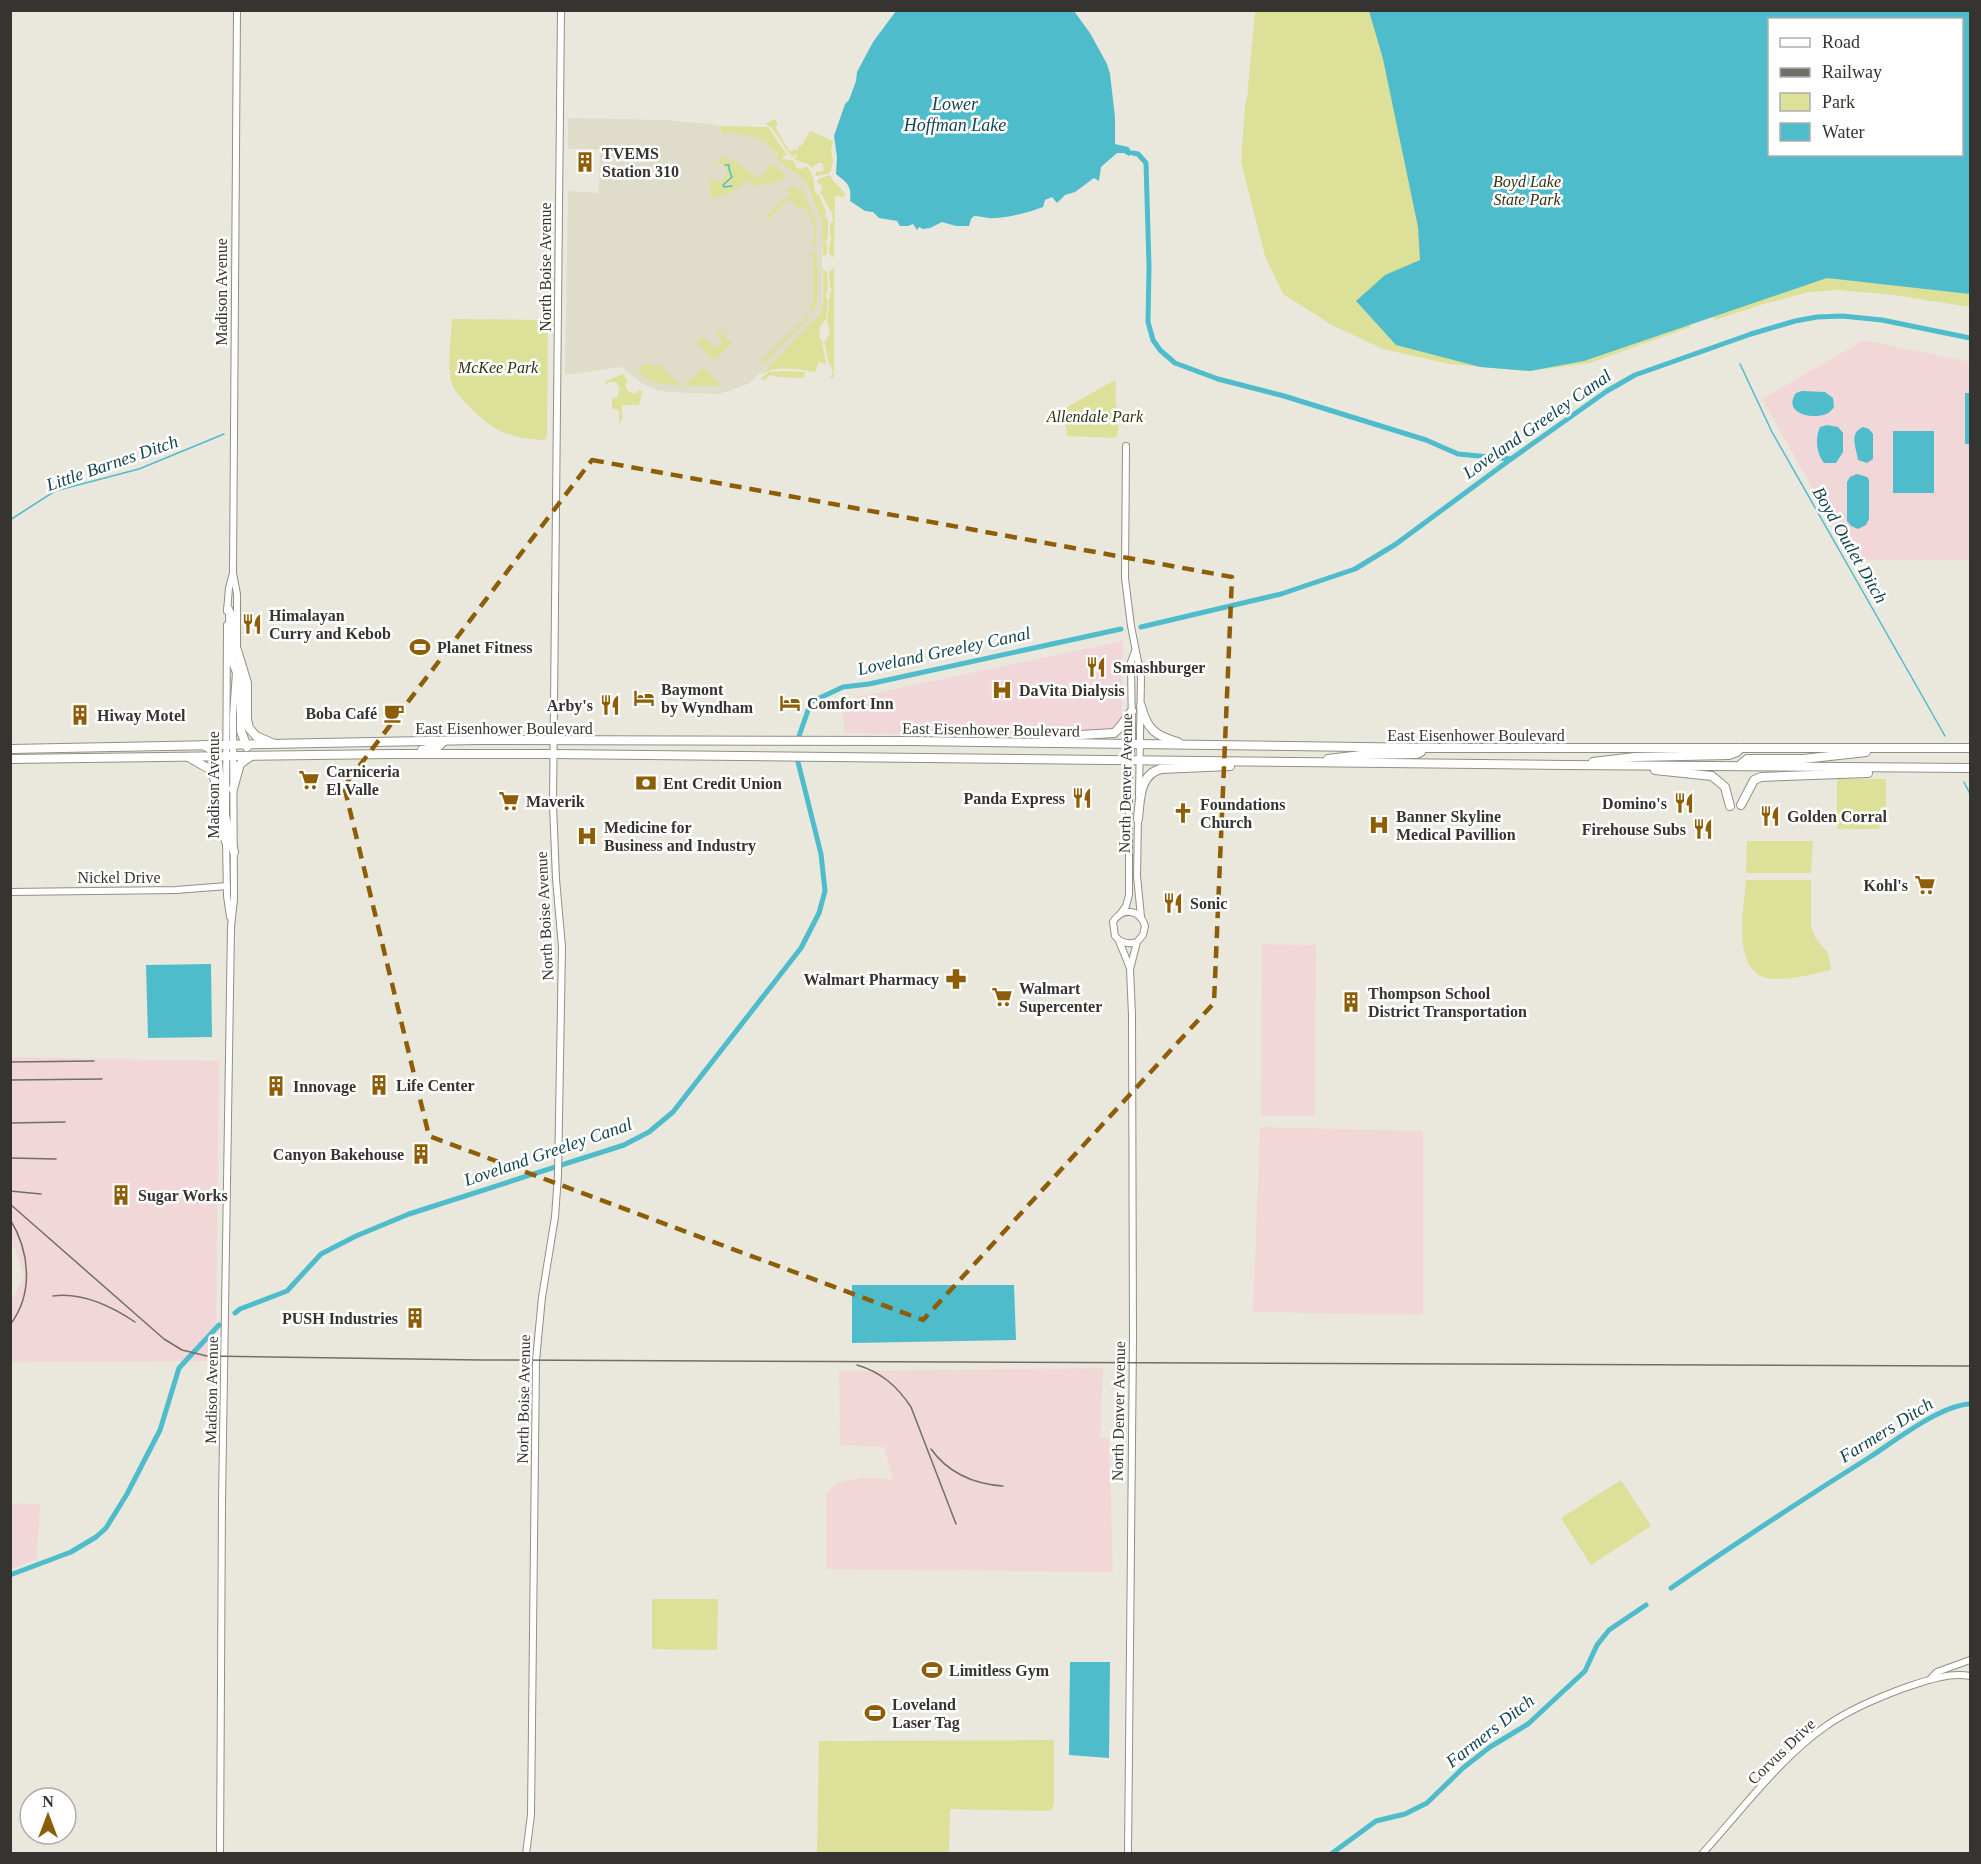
<svg xmlns="http://www.w3.org/2000/svg" width="1981" height="1864" viewBox="0 0 1981 1864" font-family="'Times New Roman',serif">
	<style>
		.commercial { fill: #f1d6da }
		.industrial { fill: #f2d7d8 }
		.built { fill: #dfdcca }
		.green { fill: #dde098; fill-rule: evenodd }
		.water { fill: #4fbccc; fill-rule: evenodd }
		.lines { fill: none; stroke-linecap: round; stroke-linejoin: round }
		.stream { stroke: #4fbccc; stroke-width: 1.5 }
		.canal { stroke: #4fbccc; stroke-width: 5 }
		.secondary-casing { stroke: #919085; stroke-width: 8 }
		.highway-casing { stroke: #919085; stroke-width: 10 }
		.secondary { stroke: #fff; stroke-width: 6 }
		.highway { stroke: #fff; stroke-width: 8 }
		.rail { stroke: #716f69; stroke-width: 1.5 }
		.marked { fill: none; stroke: #8e5e07; stroke-width: 4.5; stroke-dasharray: 12 8; stroke-linejoin: round }
		.labels { text-anchor: middle; stroke-width: 5; stroke-linejoin: round; paint-order: stroke }
		.poi-label { font-size: 16px; font-weight: bold; fill: #353430; stroke: #fff; text-anchor: start }
		.park-label { font-size: 16px; font-style: italic; fill: #313210; stroke: #fff }
		.street-label { font-size: 16px; fill: #353430; stroke: #fff }
		.water-label { font-size: 18px; font-style: italic; fill: #14454c; stroke: #fff }
	</style>
	<rect width="100%" height="100%" fill="#eae8dd"/>
	<polygon class="commercial" points="1123,641 1122,717 1115,728 1097,731 1001,736 845,733 841,703 857,697"/>
	<g class="industrial">
		<polygon points="1864,340 1970,362 1970,560 1853,560 1762,399"/>
		<polygon points="1262,944 1316,945 1315,1116 1261,1116"/>
		<polygon points="11,1057 219,1061 216,1361 11,1362 11,1302 24,1275 11,1239"/>
		<polygon points="1260,1127 1423,1131 1423,1315 1253,1312"/>
		<polygon points="1103,1368 1100,1438 1109,1438 1113,1572 826,1569 826,1494 837,1482 861,1478 893,1479 884,1447 840,1445 839,1371"/>
		<polygon points="11,1503 40,1504 37,1559 11,1569"/>
	</g>
	<polygon class="built" points="570,118 666,120 709,124 720,126 719,130 722,132 750,133 760,141 767,142 769,147 778,154 776,158 804,180 822,221 822,307 816,320 776,359 748,384 719,394 669,392 657,390 643,384 621,367 565,375 568,191 599,193 600,149 568,149 568,120"/>
	<g class="green">
		<path d="M1255,11H1970V307L1894,295L1839,290L1809,292L1760,305L1715,320L1705,301L1690,320V327L1590,363L1530,371L1449,364L1383,349L1332,325L1283,294L1265,256L1241,162L1245,105L1247,99ZM1770,20H1962V154H1770Z"/>
		<path d="M775,119L778,124L775,126L789,151L799,149L798,146L802,145L810,131L833,141L831,151L833,162L830,173L817,176L815,175L817,171L821,172L824,169L822,163H818L811,168L808,164L793,159L797,157L796,154L792,157C783,148 776,127 765,124Z"/>
		<path d="M720,126L768,127L787,155L783,156V159L792,160C796,164 794,169 802,169L806,166C815,174 813,182 815,192L819,195L826,212L825,216L828,220V240L825,242L827,245V254L823,256L822,221L807,185L801,177L776,159L778,154L769,147L767,142L760,141L750,133L747,138L742,134L721,132Z"/>
		<path d="M722,156L726,159H731L759,179L772,164L784,172L785,178C777,183 765,184 754,186L748,180L731,193L720,195L714,200L710,196L712,195L710,193L709,182L712,179L716,181L722,180L727,173L724,165L716,162Z"/>
		<path d="M830,175C834,184 841,187 846,195L842,197L835,196L834,258L829,253L830,241L832,237L830,236V225L833,221L832,213L820,192L822,190L821,185L817,183L818,179Z"/>
		<polygon points="792,187 802,190 816,221 816,244 814,246 809,246 814,244 814,223 809,219 812,216 802,206 799,209 789,199 768,220 765,218 790,194 786,189"/>
		<polygon points="814,252 817,254 817,303 813,313 809,308 809,306 813,306 813,255 809,253"/>
		<polygon points="834,264 834,378 828,378 831,377 833,372 831,365 829,364 824,341 826,340 830,332 827,322 830,292 832,290 830,287 829,271 833,269"/>
		<path d="M823,269L827,272L828,291L825,296L828,300L826,319L820,327L819,337L822,341L826,364L819,362L815,372C797,369 777,365 761,374L820,314L823,303Z"/>
		<polygon points="803,314 805,314 808,319 764,363 760,362 758,358 762,360 805,318"/>
		<path d="M452,319L548,320L547,437L545,440C509,439 491,430 467,404C460,397 454,391 451,381C447,361 451,339 452,319Z"/>
		<polygon points="718,330 732,343 714,360 698,343 698,340 703,337 715,349 723,341 715,333"/>
		<path d="M648,363L654,367L660,365L679,384L685,385C671,386 642,384 638,368Z"/>
		<polygon points="704,367 720,384 720,386 686,386 687,383"/>
		<polygon points="783,371 805,372 804,378 779,377 771,375 765,380 760,379 769,372"/>
		<polygon points="623,374 628,382 625,384 628,391 635,394 639,390 642,392 639,405 622,405 622,421 620,421 619,425 619,410 612,409 612,398 617,398 620,387 618,386 617,382 608,382 606,387 606,381"/>
		<path d="M1115,380C1117,389 1115,396 1116,405C1117,418 1121,425 1116,438L1067,436L1066,427L1060,411Z"/>
		<polygon points="1837,779 1886,779 1886,805 1879,829 1837,829"/>
		<polygon points="1747,841 1813,841 1811,873 1746,873"/>
		<path d="M1746,880H1811V927L1816,939L1828,953L1831,970C1813,974 1795,979 1776,979C1729,979 1744,909 1746,880Z"/>
		<polygon points="1621,1480 1651,1526 1591,1565 1561,1518"/>
		<polygon points="652,1599 718,1599 717,1650 652,1649"/>
		<polygon points="1054,1740 1054,1804 1052,1809 1048,1811 950,1809 949,1853 817,1853 819,1741"/>
	</g>
	<g class="water">
		<path d="M896,11H1074L1090,33L1107,64L1110,74L1115,117V144L1128,147L1133,153L1129,156L1124,153H1117L1101,167L1099,181L1094,178L1075,192L1065,195L1057,203L1052,197L1045,200L1043,207C1030,212 1008,218 994,218C988,219 981,216 974,216L971,219L969,226H956L942,222L930,228L923,229L919,227L917,230L913,224L908,226H900L897,221L879,218L873,212L865,211L850,201C852,185 847,183 836,174L837,157L834,136L845,104L849,100L856,81L857,72L873,42Z"/>
		<path d="M1369,11H1970V294L1827,278L1584,361L1530,371L1480,367L1396,345L1356,301L1385,275L1420,260L1418,227L1383,59ZM1770,20H1962V154H1770Z"/>
		<path d="M1802,391L1825,392L1833,398L1834,407C1832,410 1829,413 1826,414C1812,420 1782,413 1796,393Z"/>
		<rect x="1965" y="393" width="5" height="51"/>
		<path d="M1827,425L1838,427L1843,433V452L1836,463H1824C1816,453 1815,438 1820,427Z"/>
		<path d="M1863,427L1869,429L1873,434V459L1867,463L1858,460C1857,449 1848,433 1863,427Z"/>
		<rect x="1893" y="431" width="41" height="62"/>
		<polygon points="1857,474 1867,477 1869,480 1869,519 1866,525 1858,529 1851,526 1847,521 1847,482 1850,477"/>
		<polygon points="211,964 212,1037 148,1038 146,965"/>
		<polygon points="852,1285 1014,1285 1016,1340 852,1343"/>
		<polygon points="1070,1662 1110,1662 1109,1758 1069,1755"/>
	</g>
	<g class="lines">
		<g class="stream">
			<polyline points="725,165 729,165 729,169 732,177 723,185 724,187 732,186"/>
			<polyline points="1740,364 1772,432 1945,736"/>
			<polyline points="10,520 55,491 139,469 224,434"/>
			<polyline points="1964,782 1970,794"/>
		</g>
		<g class="canal">
			<polyline points="1133,153 1138,154 1146,163 1149,266 1148,322 1153,340 1160,350 1175,363 1218,379 1284,396 1426,440 1458,454 1511,459"/>
			<polyline points="1141,627 1281,594 1355,569 1396,544 1511,459 1607,391 1635,375 1751,334 1795,321 1817,317 1842,316 1882,320 1970,338"/>
			<polyline points="799,736 811,702 843,687 869,684 1121,629"/>
			<polyline points="235,1313 240,1309 287,1291 321,1254 356,1236 409,1214 624,1145 649,1132 673,1112 801,948 819,913 825,891 821,854 798,762"/>
			<polyline points="10,1575 71,1552 96,1537 106,1528 127,1494 160,1430 179,1368 219,1325"/>
			<path d="M1671,1588C1736,1543 1803,1499 1870,1457C1896,1440 1941,1405 1970,1404"/>
			<polyline points="1331,1854 1376,1821 1405,1814 1427,1803 1463,1768 1490,1747 1528,1724 1585,1671 1597,1645 1609,1630 1646,1605"/>
		</g>
		<g class="secondary-casing">
			<g id="secondary">
				<polyline points="1126,446 1125,578 1131,626 1141,677 1139,795"/>
				<polyline points="233,573 237,594 237,653"/>
				<polyline points="227,611 229,588 233,573 237,10"/>
				<polyline points="226,812 227,625"/>
				<polyline points="1138,817 1137,876 1141,917"/>
				<polyline points="226,840 227,896 230,917"/>
				<polyline points="10,892 176,890 227,886"/>
				<polyline points="1121,913 1126,906 1129,895 1129,770 1132,735 1131,662 1135,651"/>
				<polyline points="1119,941 1130,968"/>
				<polyline points="1931,1678 1937,1672 1970,1660"/>
				<polyline points="220,1854 222,1502 231,927 234,899 233,716 236,672"/>
				<polyline points="526,1854 531,1815 536,1360 542,1297 555,1217 558,1175 562,947 556,879 553,804 561,10"/>
				<path d="M1128,1854L1133,1338L1132,1015L1130,969L1137,942L1143,935L1145,926C1140,909 1122,907 1113,922L1115,936C1121,943 1128,945 1137,942"/>
				<path d="M1702,1854C1740,1812 1781,1757 1826,1726C1850,1709 1877,1698 1904,1688C1925,1681 1949,1672 1970,1676"/>
			</g>
		</g>
		<g class="highway-casing">
			<g id="highway">
				<polyline points="228,609 230,613 231,658 241,682 241,731 247,747"/>
				<polyline points="237,650 247,683 247,719 249,728 256,736 272,743"/>
				<path d="M1141,706C1147,729 1155,736 1178,742"/>
				<path d="M1041,743L1046,737L1114,733C1122,727 1125,718 1132,711"/>
				<polyline points="203,745 212,750 218,762 221,800 234,852"/>
				<polyline points="10,749 479,740 912,741 1433,748 1970,748"/>
				<polyline points="422,750 438,747 444,741"/>
				<path d="M189,757C205,769 214,764 216,788"/>
				<polyline points="10,759 393,754 553,754 1565,765 1970,768"/>
				<polyline points="1328,759 1361,755 1417,754 1421,752 1422,748"/>
				<polyline points="1593,762 1635,757 1729,755 1737,752 1741,748"/>
				<polyline points="1741,764 1747,759 1803,759 1866,752"/>
				<polyline points="1655,770 1712,776 1725,787 1730,806"/>
				<polyline points="233,789 240,764 251,756"/>
				<polyline points="1741,805 1754,780 1761,777 1868,773"/>
				<polyline points="219,809 221,828 227,844"/>
				<path d="M1138,819C1140,801 1139,774 1161,769L1230,766"/>
			</g>
		</g>
		<use href="#secondary" class="secondary"/>
		<use href="#highway" class="highway"/>
		<g class="rail">
			<polyline points="10,1062 94,1061"/>
			<polyline points="10,1080 102,1079"/>
			<polyline points="10,1123 65,1122"/>
			<polyline points="10,1158 56,1159"/>
			<polyline points="10,1191 41,1194"/>
			<polyline points="10,1204 164,1339 182,1350 207,1356 482,1360 1970,1366"/>
			<path d="M10,1219C30,1252 34,1293 10,1325"/>
			<path d="M53,1296C82,1292 111,1306 135,1322"/>
			<path d="M857,1365C881,1372 897,1386 911,1407L956,1524"/>
			<path d="M931,1449C949,1474 974,1484 1003,1486"/>
		</g>
	</g>
	<path class="marked" d="M592,460L1232,577L1214,1003L923,1320L429,1136L344,786Z"/>
	<defs>
		<g id="building-bare" transform="scale(1.62)"><path d="M-4-6H4V6H1V3H-1V6H-4ZM-2.5-4.3h1.7v1.8h-1.7ZM.8-4.3h1.7v1.8H.8ZM-2.5-1h1.7V.8h-1.7ZM.8-1h1.7V.8H.8Z" fill="#8e5e07" stroke="#fff" stroke-width="2.5" paint-order="stroke"/></g>
		<g id="restaurant-bare" transform="scale(1.62)"><path d="M-5-6h1v4h1v-4h1v4h1v-4h1v5L-1.5 .5V6h-2V.5L-5-1ZM5-6V6H3V1.5H1.5Q1.5-4 5-6Z" fill="#8e5e07" stroke="#fff" stroke-width="2.5" paint-order="stroke"/></g>
		<g id="stadium-bare" transform="scale(1.62)"><path d="M0-5a6.5 5 0 1 0 0 10a6.5 5 0 1 0 0-10ZM-3.5-1.8h7v3.6h-7Z" fill="#8e5e07" stroke="#fff" stroke-width="2.5" paint-order="stroke"/></g>
		<g id="hospital-bare" transform="scale(1.62)"><path d="M-5-5h3v3.5h4V-5h3V5h-3V1.5h-4V5h-3Z" fill="#8e5e07" stroke="#fff" stroke-width="2.5" paint-order="stroke"/></g>
		<g id="hotel-bare" transform="scale(1.62)"><path d="M-6-4.5h1.5V1H6V5H4.5V3h-9V5H-6ZM-4 0a1.8 1.8 0 1 1 3.6 0ZM.5 0V-2.5h3Q6-2.5 6 0Z" fill="#8e5e07" stroke="#fff" stroke-width="2.5" paint-order="stroke"/></g>
		<g id="cafe-bare" transform="scale(1.62)"><path d="M-5.5-4.5H6V0H3Q3 3.5 0 3.5H-2.5Q-5.5 3.5-5.5 0ZM3-3.2v2h1.7v-2ZM-6 4.5H4V6H-6Z" fill="#8e5e07" stroke="#fff" stroke-width="2.5" paint-order="stroke"/></g>
		<g id="supermarket-bare" transform="scale(1.62)"><path d="M-6-5.5h2.5l.6 2H6L4.5 2H-2.5L-4.4-4H-6ZM-1.5 3.2a1.3 1.3 0 1 0 .1 0ZM3 3.2a1.3 1.3 0 1 0 .1 0Z" fill="#8e5e07" stroke="#fff" stroke-width="2.5" paint-order="stroke"/></g>
		<g id="bank-bare" transform="scale(1.62)"><path d="M-6-4H6V4H-6ZM0-2.3a2.3 2.3 0 1 0 0 4.6a2.3 2.3 0 1 0 0-4.6Z" fill="#8e5e07" stroke="#fff" stroke-width="2.5" paint-order="stroke"/></g>
		<g id="church-bare" transform="scale(1.62)"><path d="M-1.2-6h2.4v3.5h3.3v2.4h-3.3V6h-2.4V-.1h-3.3v-2.4h3.3Z" fill="#8e5e07" stroke="#fff" stroke-width="2.5" paint-order="stroke"/></g>
		<g id="pharmacy-bare" transform="scale(1.62)"><path d="M-2-6h4v4h4v4h-4v4h-4v-4h-4v-4h4Z" fill="#8e5e07" stroke="#fff" stroke-width="2.5" paint-order="stroke"/></g>
	</defs>
	<g fill-rule="evenodd">
		<use href="#building-bare" x="585" y="162"/>
		<use href="#restaurant-bare" x="252" y="624"/>
		<use href="#stadium-bare" x="420" y="647"/>
		<use href="#restaurant-bare" x="1096" y="667"/>
		<use href="#hospital-bare" x="1002" y="690"/>
		<use href="#hotel-bare" x="644" y="698"/>
		<use href="#hotel-bare" x="790" y="703"/>
		<use href="#restaurant-bare" x="610" y="705"/>
		<use href="#cafe-bare" x="394" y="713"/>
		<use href="#building-bare" x="80" y="715"/>
		<use href="#supermarket-bare" x="309" y="780"/>
		<use href="#bank-bare" x="646" y="783"/>
		<use href="#restaurant-bare" x="1082" y="798"/>
		<use href="#supermarket-bare" x="509" y="801"/>
		<use href="#restaurant-bare" x="1684" y="803"/>
		<use href="#church-bare" x="1183" y="813"/>
		<use href="#restaurant-bare" x="1770" y="816"/>
		<use href="#hospital-bare" x="1379" y="825"/>
		<use href="#restaurant-bare" x="1703" y="829"/>
		<use href="#hospital-bare" x="587" y="836"/>
		<use href="#supermarket-bare" x="1925" y="885"/>
		<use href="#restaurant-bare" x="1173" y="903"/>
		<use href="#pharmacy-bare" x="956" y="979"/>
		<use href="#supermarket-bare" x="1002" y="997"/>
		<use href="#building-bare" x="1351" y="1002"/>
		<use href="#building-bare" x="379" y="1085"/>
		<use href="#building-bare" x="276" y="1086"/>
		<use href="#building-bare" x="421" y="1154"/>
		<use href="#building-bare" x="121" y="1195"/>
		<use href="#building-bare" x="415" y="1318"/>
		<use href="#stadium-bare" x="932" y="1670"/>
		<use href="#stadium-bare" x="875" y="1713"/>
	</g>
	<g class="labels">
		<g class="poi-label">
			<text x="602" y="159">TVEMS<tspan x="602" dy="18">Station 310</tspan></text>
			<text x="269" y="621">Himalayan<tspan x="269" dy="18">Curry and Kebob</tspan></text>
			<text x="437" y="653">Planet Fitness</text>
			<text x="1113" y="673">Smashburger</text>
			<text x="661" y="695">Baymont<tspan x="661" dy="18">by Wyndham</tspan></text>
			<text x="1019" y="696">DaVita Dialysis</text>
			<text x="807" y="709">Comfort Inn</text>
			<text x="593" y="711" text-anchor="end">Arby's</text>
			<text x="377" y="719" text-anchor="end">Boba Café</text>
			<text x="97" y="721">Hiway Motel</text>
			<text x="326" y="777">Carniceria<tspan x="326" dy="18">El Valle</tspan></text>
			<text x="663" y="789">Ent Credit Union</text>
			<text x="1065" y="804" text-anchor="end">Panda Express</text>
			<text x="526" y="807">Maverik</text>
			<text x="1667" y="809" text-anchor="end">Domino's</text>
			<text x="1200" y="810">Foundations<tspan x="1200" dy="18">Church</tspan></text>
			<text x="1396" y="822">Banner Skyline<tspan x="1396" dy="18">Medical Pavillion</tspan></text>
			<text x="1787" y="822">Golden Corral</text>
			<text x="604" y="833">Medicine for<tspan x="604" dy="18">Business and Industry</tspan></text>
			<text x="1686" y="835" text-anchor="end">Firehouse Subs</text>
			<text x="1908" y="891" text-anchor="end">Kohl's</text>
			<text x="1190" y="909">Sonic</text>
			<text x="939" y="985" text-anchor="end">Walmart Pharmacy</text>
			<text x="1019" y="994">Walmart<tspan x="1019" dy="18">Supercenter</tspan></text>
			<text x="1368" y="999">Thompson School<tspan x="1368" dy="18">District Transportation</tspan></text>
			<text x="396" y="1091">Life Center</text>
			<text x="293" y="1092">Innovage</text>
			<text x="404" y="1160" text-anchor="end">Canyon Bakehouse</text>
			<text x="138" y="1201">Sugar Works</text>
			<text x="398" y="1324" text-anchor="end">PUSH Industries</text>
			<text x="949" y="1676">Limitless Gym</text>
			<text x="892" y="1710">Loveland<tspan x="892" dy="18">Laser Tag</tspan></text>
		</g>
		<g class="park-label">
			<text x="1527" y="187">Boyd Lake<tspan x="1527" dy="18">State Park</tspan></text>
			<text x="498" y="373">McKee Park</text>
			<text x="1095" y="422">Allendale Park</text>
		</g>
		<g class="street-label">
			<text transform="translate(545 267) rotate(-90)" y="6">North Boise Avenue</text>
			<text transform="translate(221 292) rotate(-90)" y="6">Madison Avenue</text>
			<text x="504" y="734">East Eisenhower Boulevard</text>
			<text transform="translate(991 729) rotate(1)" y="6">East Eisenhower Boulevard</text>
			<text x="1476" y="741">East Eisenhower Boulevard</text>
			<text transform="translate(1125 783) rotate(-89)" y="6">North Denver Avenue</text>
			<text transform="translate(213 785) rotate(-90)" y="6">Madison Avenue</text>
			<text x="119" y="883">Nickel Drive</text>
			<text transform="translate(544 916) rotate(-93)" y="6">North Boise Avenue</text>
			<text transform="translate(211 1390) rotate(-89)" y="6">Madison Avenue</text>
			<text transform="translate(523 1399) rotate(-89)" y="6">North Boise Avenue</text>
			<text transform="translate(1118 1411) rotate(-89)" y="6">North Denver Avenue</text>
			<text transform="translate(1781 1751) rotate(-44)" y="6">Corvus Drive</text>
		</g>
		<g class="water-label">
			<text x="955" y="110">Lower<tspan x="955" dy="21">Hoffman Lake</tspan></text>
			<text transform="translate(1537 424) rotate(-35)" y="6">Loveland Greeley Canal</text>
			<text transform="translate(112 463) rotate(-19)" y="6">Little Barnes Ditch</text>
			<text transform="translate(1850 545) rotate(60)" y="6">Boyd Outlet Ditch</text>
			<text transform="translate(944 651) rotate(-12)" y="6">Loveland Greeley Canal</text>
			<text transform="translate(548 1152) rotate(-19)" y="6">Loveland Greeley Canal</text>
			<text transform="translate(1886 1430) rotate(-32)" y="6">Farmers Ditch</text>
			<text transform="translate(1490 1731) rotate(-38)" y="6">Farmers Ditch</text>
		</g>
	</g>
	<rect width="1981" height="1864" fill="none" stroke="#353430" stroke-width="24"/>
	<rect x="1768" y="18" width="195" height="138" fill="#ffffff" stroke="#aeaeac" stroke-width="1.5"/>
	<rect x="1780" y="38" width="30" height="9" fill="#ffffff" stroke="#aeaeac" stroke-width="1.5"/>
	<text x="1822" y="48" font-size="18" fill="#353430">Road</text>
	<rect x="1780" y="68" width="30" height="9" fill="#716f69" stroke="#aeaeac" stroke-width="1.5"/>
	<text x="1822" y="78" font-size="18" fill="#353430">Railway</text>
	<rect x="1780" y="93" width="30" height="18" fill="#dde098" stroke="#aeaeac" stroke-width="1.5"/>
	<text x="1822" y="108" font-size="18" fill="#353430">Park</text>
	<rect x="1780" y="123" width="30" height="18" fill="#4fbccc" stroke="#aeaeac" stroke-width="1.5"/>
	<text x="1822" y="138" font-size="18" fill="#353430">Water</text>
	<g transform="translate(48 1816)"><circle r="28" fill="#ffffff" stroke="#aeaeac" stroke-width="1.5"/>
	<path d="M0-4.5L10 22L0 15L-10 22Z" fill="#8e5e07"/>
	<text y="-9" font-size="16" font-weight="bold" text-anchor="middle" fill="#353430">N</text>
	</g>
</svg>
